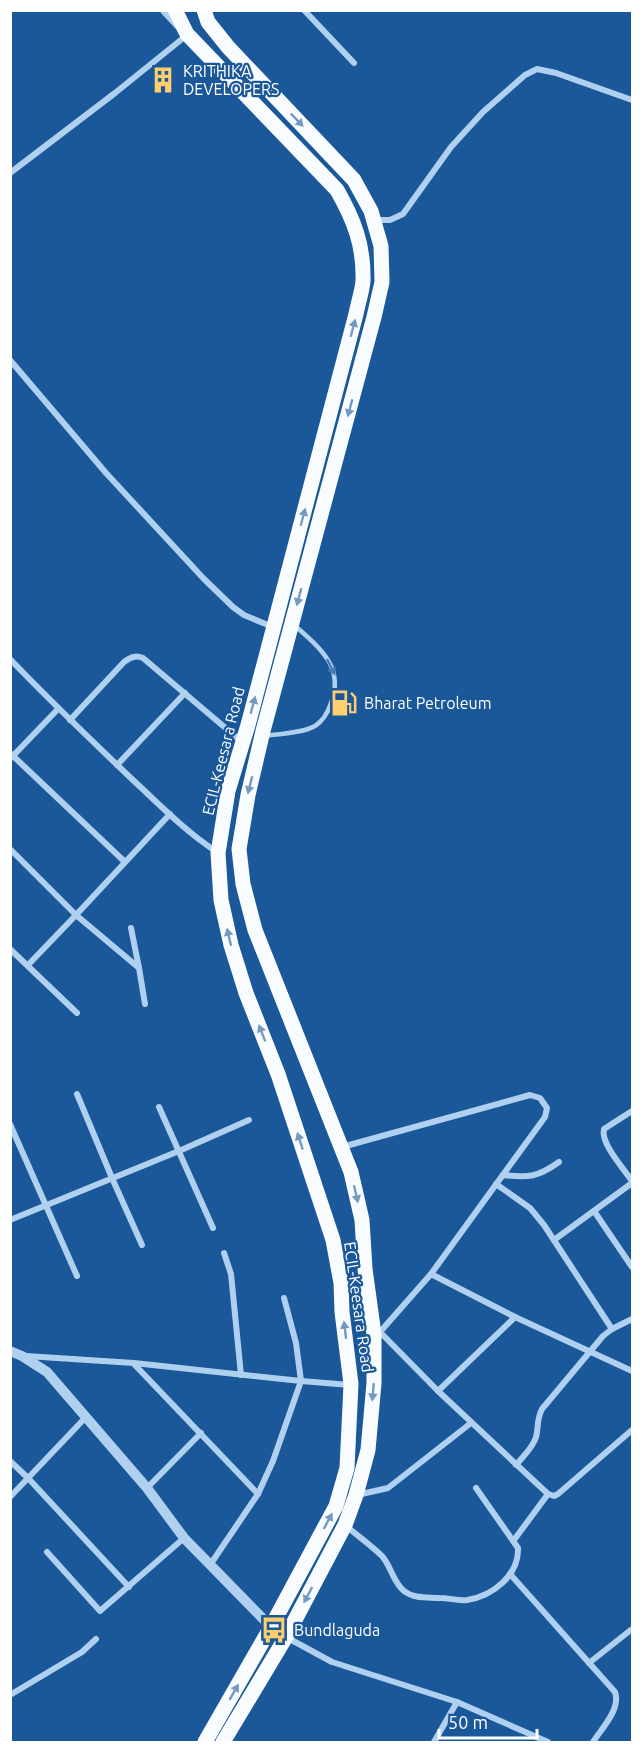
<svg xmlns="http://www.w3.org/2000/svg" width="643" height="1753" viewBox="0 0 643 1753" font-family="Ubuntu,sans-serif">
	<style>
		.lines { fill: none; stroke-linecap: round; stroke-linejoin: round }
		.service { stroke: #b0d0f0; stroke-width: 4.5 }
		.minor { stroke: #b0d0f0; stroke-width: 6 }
		.tertiary { stroke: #b0d0f0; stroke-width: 10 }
		.primary { stroke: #f9fcff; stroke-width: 15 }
		.oneway { fill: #749ac2 }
		.oneway2 { fill: #487cb3 }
		.labels { text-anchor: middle; stroke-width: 4.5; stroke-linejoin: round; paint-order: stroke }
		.poi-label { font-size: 16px; fill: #fff; stroke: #1b5899; text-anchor: start }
		.street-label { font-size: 16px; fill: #fff; stroke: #1b5899 }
	</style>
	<rect width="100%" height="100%" fill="#1b5899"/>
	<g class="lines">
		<path class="service" d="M264,736C279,734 303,733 315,726C323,721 328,712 331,703C345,667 319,647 294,625"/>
		<g class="minor">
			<polyline points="304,10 354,63"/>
			<polyline points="10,173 115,93 187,35"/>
			<polyline points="375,220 390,220 403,214 451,147 483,112 525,75 537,69 556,73 632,100"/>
			<polyline points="10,360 106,473 204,579 233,607 244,615 273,627"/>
			<path d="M10,659C50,701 92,741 134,781C161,806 186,832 217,852"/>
			<path d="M70,720L124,662C131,657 136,655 143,658L242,742"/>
			<polyline points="10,753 125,862"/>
			<polyline points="11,758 58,709"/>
			<polyline points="117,765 185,693"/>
			<polyline points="10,849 76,915 170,814"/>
			<polyline points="131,928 139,968"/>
			<polyline points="10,949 77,1013"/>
			<polyline points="28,965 76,915 139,968 145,1004"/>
			<polyline points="77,1094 112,1178 142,1245"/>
			<polyline points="159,1107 213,1228"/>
			<path d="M632,1111L604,1129C600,1143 624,1169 632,1181"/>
			<polyline points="10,1124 77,1276"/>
			<polyline points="342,1147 530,1095 540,1098 547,1108 545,1117 431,1274 380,1332"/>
			<path d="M503,1175C529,1178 538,1177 559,1162"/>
			<polyline points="496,1184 530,1208 544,1225 612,1329"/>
			<polyline points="594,1211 632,1267"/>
			<polyline points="10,1220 179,1151 249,1120"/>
			<polyline points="554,1240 632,1183"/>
			<polyline points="224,1253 231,1274 241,1375"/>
			<polyline points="431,1274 515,1317 632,1371"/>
			<polyline points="377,1333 380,1332 438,1391 548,1494 554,1496 558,1494 632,1430"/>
			<polyline points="26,1356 134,1363 301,1381 350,1385"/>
			<polyline points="134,1364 258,1494"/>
			<polyline points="438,1391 515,1317"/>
			<polyline points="10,1461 28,1478 129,1587"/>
			<path d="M516,1465C523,1456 533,1448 536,1437C539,1426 536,1421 542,1409L603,1336L612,1329L632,1319"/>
			<polyline points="147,1488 201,1433"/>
			<polyline points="357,1495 388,1488 471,1423"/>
			<polyline points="10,1497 86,1417"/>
			<path d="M346,1526C358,1536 371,1545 382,1556C391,1566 393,1582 404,1591C414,1599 427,1597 440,1598C449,1598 458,1601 467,1600C493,1596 519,1575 518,1548L476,1488"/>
			<polyline points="514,1540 548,1494"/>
			<polyline points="47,1552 100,1611 184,1538"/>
			<polyline points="210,1565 258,1494 273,1461 301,1381 296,1343 284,1298"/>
			<path d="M510,1574L615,1692C621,1709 602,1728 593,1742"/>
			<polyline points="271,1627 286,1637 332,1662 457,1702 548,1742"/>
			<polyline points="589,1663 632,1629"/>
			<polyline points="10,1695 82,1652 96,1639"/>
			<polyline points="434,1742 457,1702"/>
		</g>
		<g class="tertiary">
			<polyline points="165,10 179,25"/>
			<polyline points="10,1351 22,1356 47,1372 147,1488 184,1538 271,1627"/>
		</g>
		<g class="primary">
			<path d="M175,10L187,34L337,190C354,220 364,245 363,281C362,292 358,303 356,314L248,725L228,791L218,853L221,900L231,945L246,993L278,1074L333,1240L341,1283L342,1312L351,1384L347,1468L336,1506L271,1627L205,1742"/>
			<polyline points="204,10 208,22 228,47 354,180 371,211 381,246 382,282 374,317 263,731 248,795 239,849 243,884 255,930 351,1172 362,1220 365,1269 374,1334 374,1383 368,1450 356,1495 345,1525 286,1637 223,1742"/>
		</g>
	</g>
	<defs><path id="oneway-solid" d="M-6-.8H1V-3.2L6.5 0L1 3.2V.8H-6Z" transform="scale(1.5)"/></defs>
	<g class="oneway">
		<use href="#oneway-solid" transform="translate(297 120) rotate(46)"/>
		<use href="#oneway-solid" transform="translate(353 328) rotate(-75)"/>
		<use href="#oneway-solid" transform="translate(350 408) rotate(105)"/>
		<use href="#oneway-solid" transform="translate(303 517) rotate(-75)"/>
		<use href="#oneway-solid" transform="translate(299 597) rotate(105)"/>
		<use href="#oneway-solid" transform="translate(253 705) rotate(-75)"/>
		<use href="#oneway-solid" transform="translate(250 785) rotate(104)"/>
		<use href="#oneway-solid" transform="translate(229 937) rotate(-103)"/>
		<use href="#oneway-solid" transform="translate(262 1033) rotate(-111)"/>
		<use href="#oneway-solid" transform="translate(300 1141) rotate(-108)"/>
		<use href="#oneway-solid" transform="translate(356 1194) rotate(77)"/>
		<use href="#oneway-solid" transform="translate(345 1330) rotate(-97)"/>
		<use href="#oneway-solid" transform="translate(373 1392) rotate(95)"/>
		<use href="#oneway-solid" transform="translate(328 1521) rotate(-62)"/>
		<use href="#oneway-solid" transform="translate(308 1595) rotate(118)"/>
		<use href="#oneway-solid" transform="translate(234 1692) rotate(-60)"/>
	</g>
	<use class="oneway2" href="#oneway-solid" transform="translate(331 667) rotate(64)"/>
	<defs>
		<g id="building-bare" transform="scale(2.07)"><path d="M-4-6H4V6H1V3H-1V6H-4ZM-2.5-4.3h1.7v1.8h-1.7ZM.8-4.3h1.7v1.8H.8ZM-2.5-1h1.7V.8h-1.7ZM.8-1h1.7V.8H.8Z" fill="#ffce6f" stroke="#1b5899" stroke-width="2.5" paint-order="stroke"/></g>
		<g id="fuel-bare" transform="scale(2.07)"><path d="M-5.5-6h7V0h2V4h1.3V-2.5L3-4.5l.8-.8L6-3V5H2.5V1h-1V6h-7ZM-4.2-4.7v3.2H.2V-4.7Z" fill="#ffce6f" stroke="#1b5899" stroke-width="2.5" paint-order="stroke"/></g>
		<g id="bus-bare" transform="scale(2.07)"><path d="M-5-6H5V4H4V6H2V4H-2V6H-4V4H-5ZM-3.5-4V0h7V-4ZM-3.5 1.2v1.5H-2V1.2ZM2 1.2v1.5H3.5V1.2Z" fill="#ffce6f" stroke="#1b5899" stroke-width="2.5" paint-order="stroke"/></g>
	</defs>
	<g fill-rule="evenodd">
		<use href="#building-bare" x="163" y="80"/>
		<use href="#fuel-bare" x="344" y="703"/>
		<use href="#bus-bare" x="274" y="1630"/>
	</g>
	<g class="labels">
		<g class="poi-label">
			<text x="183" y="77">KRITHIKA<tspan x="183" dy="18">DEVELOPERS</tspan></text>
			<text x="364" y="709">Bharat Petroleum</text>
			<text x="294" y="1636">Bundlaguda</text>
		</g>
		<g class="street-label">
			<text transform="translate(223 751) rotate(-76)" y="6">ECIL-Keesara Road</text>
			<text transform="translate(359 1307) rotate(82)" y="6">ECIL-Keesara Road</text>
		</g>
	</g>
	<rect width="643" height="1753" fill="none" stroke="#ffffff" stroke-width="24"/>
	<path d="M439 1729v9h98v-9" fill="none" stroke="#ffffff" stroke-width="3"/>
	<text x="448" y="1729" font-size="18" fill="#ffffff" stroke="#1b5899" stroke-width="4.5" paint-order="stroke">50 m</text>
</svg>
